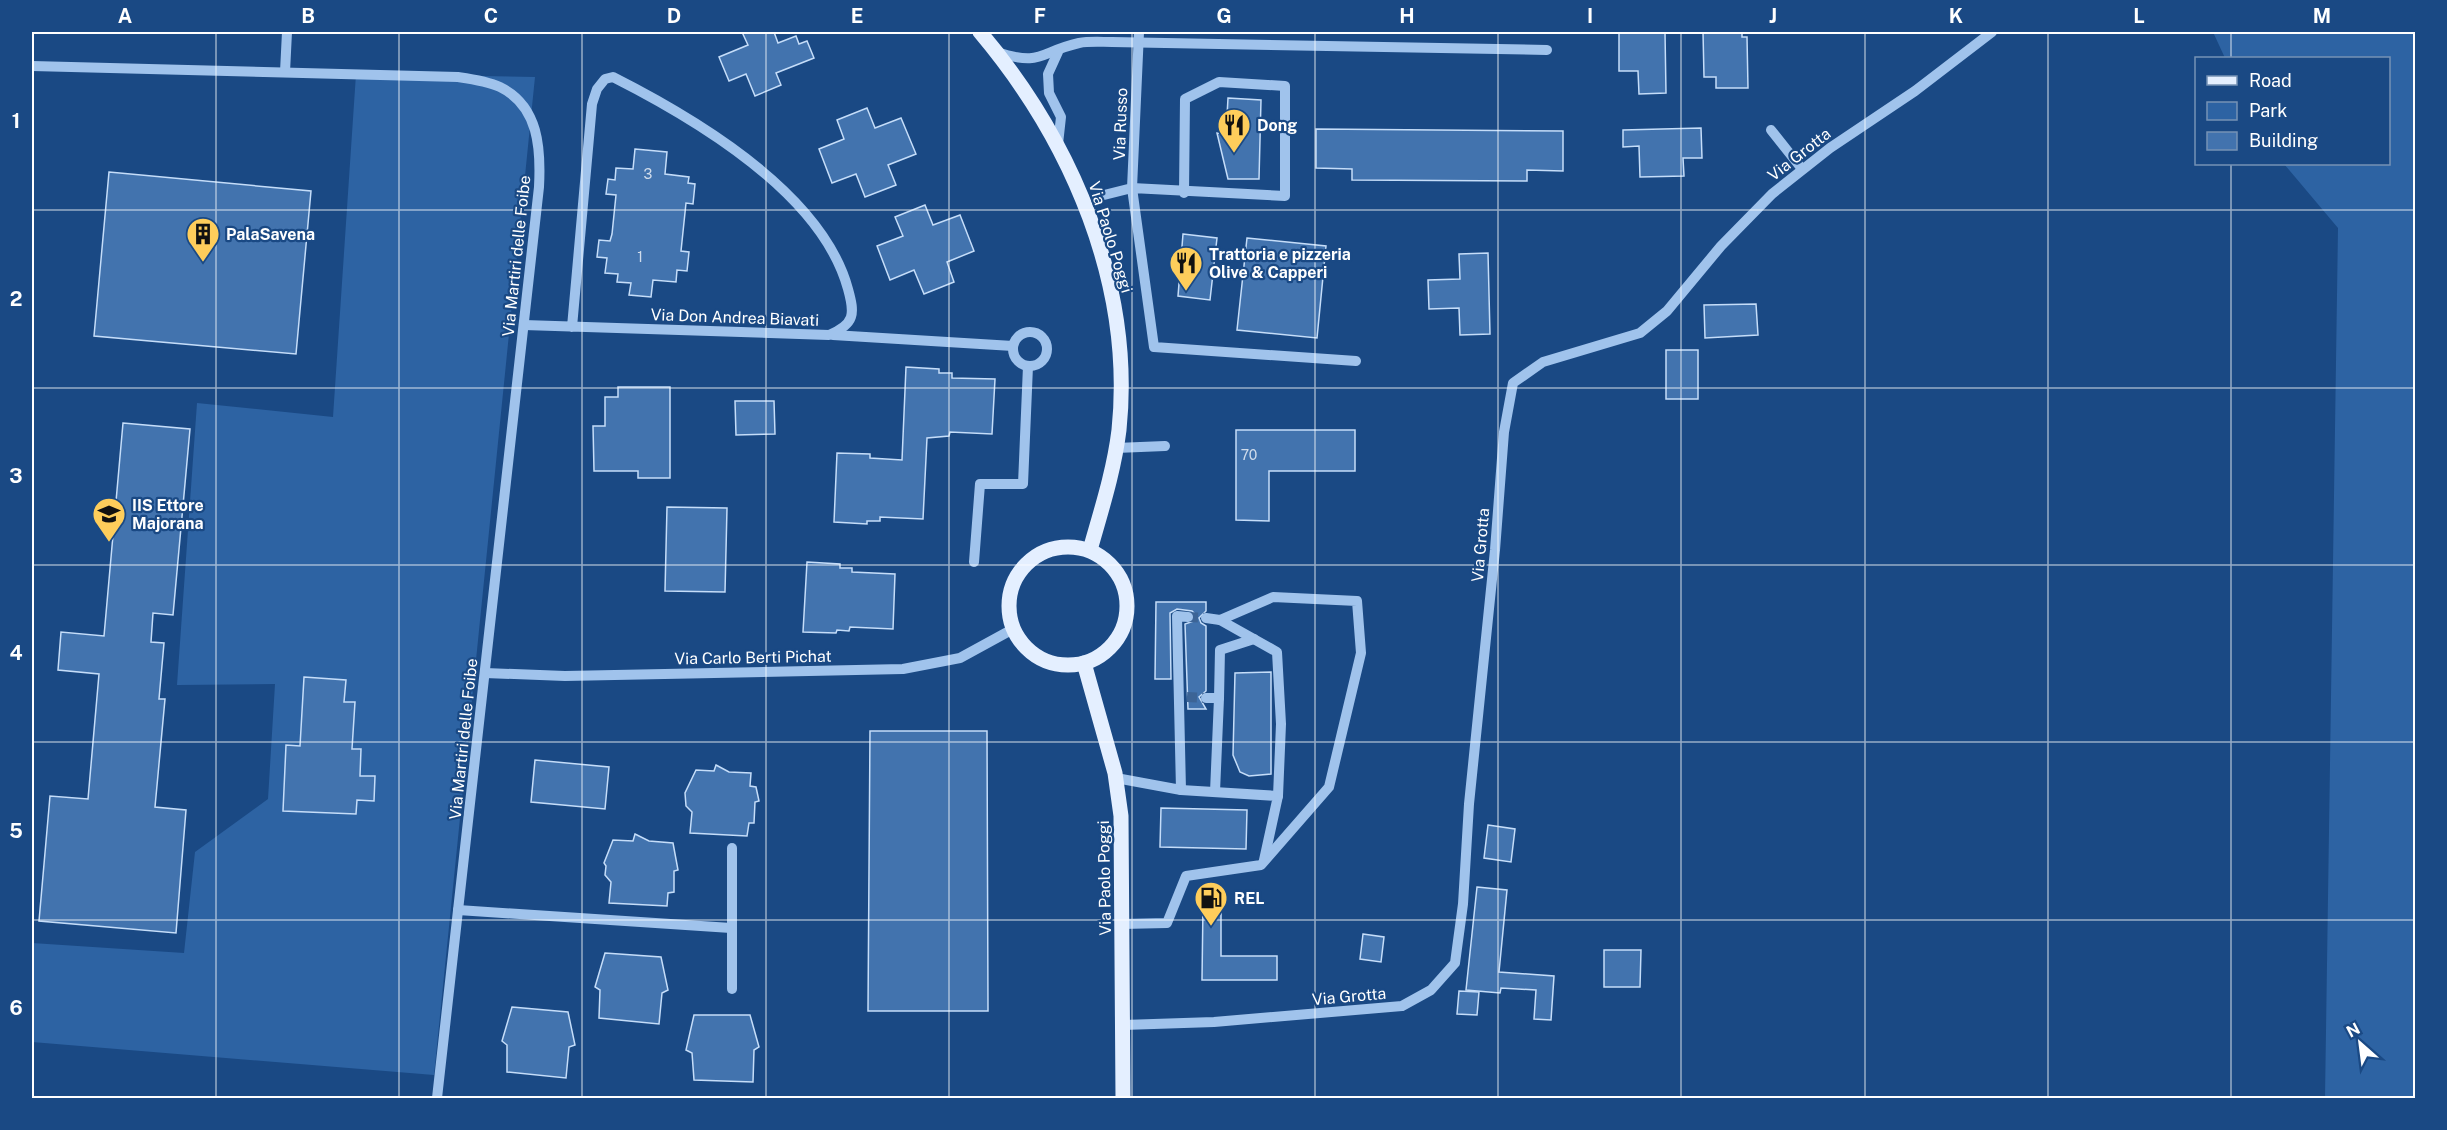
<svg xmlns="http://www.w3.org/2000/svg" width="2447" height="1130" viewBox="0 0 2447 1130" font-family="'Public Sans',sans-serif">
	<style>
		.green { fill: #2d63a3 }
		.building { fill: #4273ae; stroke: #c5ddf9; stroke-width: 1.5 }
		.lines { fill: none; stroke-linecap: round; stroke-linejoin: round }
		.minor-tunnel { stroke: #3c6496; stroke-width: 10; stroke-dasharray: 10 5; stroke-linecap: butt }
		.minor { stroke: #a0c3ec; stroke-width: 10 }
		.major { stroke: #e4efff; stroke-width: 15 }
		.grid { fill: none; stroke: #fff; stroke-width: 1.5; stroke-opacity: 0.55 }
		.labels { text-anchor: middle; stroke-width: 4.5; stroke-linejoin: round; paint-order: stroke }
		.number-label { font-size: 14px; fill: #d0dceb }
		.street-label { font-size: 16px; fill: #fff; stroke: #1a4984 }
		.poi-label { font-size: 16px; font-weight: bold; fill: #fff; stroke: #1a4984; text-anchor: start }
		.neatline { fill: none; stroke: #fff; stroke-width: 2 }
		.grid-label { font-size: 20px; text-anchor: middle; font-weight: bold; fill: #fff }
	</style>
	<rect width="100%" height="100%" fill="#1a4984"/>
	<g class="green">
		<polygon points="2213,32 2415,32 2415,1098 2325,1098 2338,228 2284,164 2388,164 2388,58 2225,58"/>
		<polygon points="356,74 535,77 434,1075 32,1042 32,943 184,953 195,852 268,799 275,684 177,685 197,403 333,417"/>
	</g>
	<g class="building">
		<polygon points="742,32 774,32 778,43 796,36 799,44 807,41 814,58 776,73 781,85 755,96 746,74 729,81 719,57 748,45"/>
		<polygon points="1619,32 1665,32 1666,93 1639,94 1638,71 1619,71"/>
		<polygon points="1703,32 1742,32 1742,37 1747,37 1748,88 1716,88 1716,77 1704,77"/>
		<polygon points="1228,98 1261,100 1259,179 1228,179 1217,133 1226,134"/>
		<polygon points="867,108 875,128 901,118 916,154 888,165 896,185 865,197 856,174 832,183 819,149 844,139 837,120"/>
		<polygon points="1701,128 1702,158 1683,158 1684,176 1640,177 1639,146 1623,147 1623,130"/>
		<polygon points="1316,129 1563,131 1563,171 1527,170 1527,181 1352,180 1352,169 1316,168"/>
		<polygon points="635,149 667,152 665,174 689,177 688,183 695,184 693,204 686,203 681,251 689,252 687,271 677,270 676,282 653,280 651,297 629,295 631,283 617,282 618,274 605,273 607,258 597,257 599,240 610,241 612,234 616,195 606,194 608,179 615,180 616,168 633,169"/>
		<polygon points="109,172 311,191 296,354 94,336"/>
		<polygon points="925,205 933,225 960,215 974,251 947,262 954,282 924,294 914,270 890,280 877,246 903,236 895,217"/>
		<polygon points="1183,234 1217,238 1210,300 1178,296"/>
		<polygon points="1247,238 1326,246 1317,338 1237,330"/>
		<polygon points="1488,253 1490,334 1460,335 1459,308 1429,309 1428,280 1460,279 1459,254"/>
		<polygon points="1756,304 1758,335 1705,338 1704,305"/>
		<rect x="1666" y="350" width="32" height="49"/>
		<polygon points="906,367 939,369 939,373 952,373 952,378 995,379 992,434 950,432 949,436 927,438 923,519 880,517 880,521 867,521 867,524 834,522 837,453 870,454 870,458 902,460"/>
		<polygon points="618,387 670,387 670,478 638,478 638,471 594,471 593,426 605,426 605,397 618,397"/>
		<polygon points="735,401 774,401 775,434 736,435"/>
		<polygon points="123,423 190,429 173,615 153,613 151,642 164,643 159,699 165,699 155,807 186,810 176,933 39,921 50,796 88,799 99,674 58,670 61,632 104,636"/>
		<polygon points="1236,430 1355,430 1355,471 1269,471 1269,521 1236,520"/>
		<polygon points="667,507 727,508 725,592 665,591"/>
		<polygon points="807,562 840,564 840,568 852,568 852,572 895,574 893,629 850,627 849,631 837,630 836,633 803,632"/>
		<polygon points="1156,602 1206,602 1206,611 1199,618 1201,623 1206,626 1206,691 1199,697 1206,709 1188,709 1185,624 1194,621 1195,614 1192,611 1177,609 1170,613 1171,679 1155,679"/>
		<polygon points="1271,672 1271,774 1249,776 1240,772 1233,755 1235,673"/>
		<polygon points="304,677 346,680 344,702 355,702 352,749 361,749 360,776 375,776 374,801 357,800 356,814 283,811 286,745 300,746"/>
		<polygon points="870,731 987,731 988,1011 868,1011"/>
		<polygon points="535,760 609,767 605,809 531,802"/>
		<polygon points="716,765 729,772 751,773 750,786 756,787 759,801 755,802 754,823 749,823 747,836 690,833 692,812 686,806 685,793 696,770 714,771"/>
		<polygon points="1161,808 1247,810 1246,849 1160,847"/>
		<polygon points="1488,825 1515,829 1511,862 1484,858"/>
		<polygon points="635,834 649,841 673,843 678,870 674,871 674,892 668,893 667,906 609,903 611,882 605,875 606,866 604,863 613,840 633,841"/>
		<polygon points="1477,887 1507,890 1499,972 1554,976 1551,1020 1534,1019 1536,990 1501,988 1500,993 1466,990"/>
		<polygon points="1203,905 1221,905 1221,956 1277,956 1277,980 1202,980"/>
		<polygon points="1363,934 1384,937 1381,962 1360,959"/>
		<polygon points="1604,950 1641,950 1640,987 1604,987"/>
		<polygon points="605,953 661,957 668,990 662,993 659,1024 599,1018 600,990 595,987"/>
		<polygon points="1459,991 1479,992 1477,1015 1457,1014"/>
		<polygon points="512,1007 568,1012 575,1045 569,1047 566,1078 507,1072 507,1045 502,1041"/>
		<polygon points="694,1015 750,1015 759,1047 754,1050 753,1082 694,1080 692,1053 686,1050"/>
	</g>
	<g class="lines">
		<g class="minor-tunnel">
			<polyline points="1188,617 1206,618"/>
			<polyline points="1187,697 1206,698"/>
		</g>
		<g class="minor">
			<path d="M997,52C1042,67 1039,52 1079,43C1089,41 1101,42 1112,42L1547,50"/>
			<path d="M32,66L458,77C472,79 487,81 500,87C539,106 541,149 539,187L437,1098"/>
			<polyline points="285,72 287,32"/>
			<polyline points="1771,130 1802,169"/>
			<polyline points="1058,144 1061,117 1049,93 1048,74 1058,52"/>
			<polyline points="1184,193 1185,99 1219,82 1285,86 1285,196 1132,188 1154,347 1356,361"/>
			<polyline points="1104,195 1132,188 1139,32"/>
			<path d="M524,325L829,335C855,324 855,314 848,289C822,193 696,119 613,77L605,79L597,89L592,104L572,327"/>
			<circle cx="1030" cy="349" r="17"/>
			<polyline points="833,335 1013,346"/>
			<polyline points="1116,448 1165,446"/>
			<polyline points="974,562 980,484 1023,484 1028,366"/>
			<polyline points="1220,620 1277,652 1281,724 1278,796"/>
			<polyline points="485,673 565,676 903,669 960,658 1013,629"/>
			<polyline points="1206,698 1219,698 1220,650 1254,639"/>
			<polyline points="1116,778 1181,790 1177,616 1188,617"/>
			<polyline points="1181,790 1278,796 1264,860"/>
			<polyline points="1215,792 1219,698"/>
			<polyline points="732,848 732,989"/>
			<polyline points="458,910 731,928"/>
			<polyline points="1122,924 1167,923 1186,876 1261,865 1329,787 1361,653 1357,601 1273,597 1220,620 1206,618"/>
			<polyline points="1123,1025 1214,1022 1402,1006 1431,990 1455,963 1463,904 1469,804 1495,550 1504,432 1513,383 1543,362 1640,333 1667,311 1721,246 1772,194 1830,148 1915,91 1992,32"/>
		</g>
		<g class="major">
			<path d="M980,32C1072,141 1134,285 1119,430C1114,471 1101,511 1090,550"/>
			<circle cx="1068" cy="606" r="59"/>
			<polyline points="1084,663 1115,773 1121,816 1123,1098"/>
		</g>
	</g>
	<path class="grid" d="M216,32V1098M399,32V1098M582,32V1098M766,32V1098M949,32V1098M1132,32V1098M1315,32V1098M1498,32V1098M1681,32V1098M1865,32V1098M2048,32V1098M2231,32V58M2231,164V1098M32,210H2416M32,388H2416M32,565H2416M32,742H2416M32,920H2416"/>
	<defs>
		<g id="restaurant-pin" transform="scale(1.725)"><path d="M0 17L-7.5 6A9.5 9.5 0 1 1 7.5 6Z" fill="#fecd5b" stroke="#1a4984"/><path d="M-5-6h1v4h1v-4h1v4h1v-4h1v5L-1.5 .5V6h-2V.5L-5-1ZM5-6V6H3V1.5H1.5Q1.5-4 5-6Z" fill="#111"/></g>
		<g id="building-pin" transform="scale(1.725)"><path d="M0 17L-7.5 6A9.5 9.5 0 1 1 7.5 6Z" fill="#fecd5b" stroke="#1a4984"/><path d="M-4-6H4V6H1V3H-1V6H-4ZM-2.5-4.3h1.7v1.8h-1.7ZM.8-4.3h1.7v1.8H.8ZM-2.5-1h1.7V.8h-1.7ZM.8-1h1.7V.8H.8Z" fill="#111"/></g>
		<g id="school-pin" transform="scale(1.725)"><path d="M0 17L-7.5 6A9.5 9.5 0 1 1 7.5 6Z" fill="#fecd5b" stroke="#1a4984"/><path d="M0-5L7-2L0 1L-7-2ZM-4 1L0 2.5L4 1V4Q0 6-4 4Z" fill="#111"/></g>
		<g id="fuel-pin" transform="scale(1.725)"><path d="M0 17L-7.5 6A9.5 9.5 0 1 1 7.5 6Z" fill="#fecd5b" stroke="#1a4984"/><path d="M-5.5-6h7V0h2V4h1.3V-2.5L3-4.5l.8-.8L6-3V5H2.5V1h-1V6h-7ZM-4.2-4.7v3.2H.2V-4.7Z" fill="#111"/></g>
	</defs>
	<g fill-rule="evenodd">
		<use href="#restaurant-pin" x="1234" y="125"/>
		<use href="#building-pin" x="203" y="234"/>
		<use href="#restaurant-pin" x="1186" y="263"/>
		<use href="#school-pin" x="109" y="514"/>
		<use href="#fuel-pin" x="1211" y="898"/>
	</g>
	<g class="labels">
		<g class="number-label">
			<text x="648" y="179">3</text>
			<text x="640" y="262">1</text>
			<text x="1249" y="460">70</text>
		</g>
		<g class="street-label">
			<text transform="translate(1120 124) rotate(-88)" y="6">Via Russo</text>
			<text transform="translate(1799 154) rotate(-38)" y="6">Via Grotta</text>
			<text transform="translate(1111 237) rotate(73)" y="6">Via Paolo Poggi</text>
			<text transform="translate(516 256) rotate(-84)" y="6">Via Martiri delle Foibe</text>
			<text transform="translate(735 317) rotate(2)" y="6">Via Don Andrea Biavati</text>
			<text transform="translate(1480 545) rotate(-85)" y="6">Via Grotta</text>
			<text transform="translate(753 657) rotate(-1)" y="6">Via Carlo Berti Pichat</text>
			<text transform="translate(463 739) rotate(-84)" y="6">Via Martiri delle Foibe</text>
			<text transform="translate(1104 878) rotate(-91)" y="6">Via Paolo Poggi</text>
			<text transform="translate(1349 996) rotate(-5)" y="6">Via Grotta</text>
		</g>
		<g class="poi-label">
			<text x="1257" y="131">Dong</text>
			<text x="226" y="240">PalaSavena</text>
			<text x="1209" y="260">Trattoria e pizzeria<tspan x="1209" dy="18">Olive &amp; Capperi</tspan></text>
			<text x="132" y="511">IIS Ettore<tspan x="132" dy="18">Majorana</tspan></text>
			<text x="1234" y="904">REL</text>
		</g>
	</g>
	<rect width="2447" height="1130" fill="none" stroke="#1a4984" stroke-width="66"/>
	<rect x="2195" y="57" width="195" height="108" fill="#1a4984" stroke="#7692b5" stroke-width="1.5"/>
	<rect x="2207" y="76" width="30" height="9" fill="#e4efff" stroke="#7692b5" stroke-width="1.5"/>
	<text x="2249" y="87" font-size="18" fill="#ffffff">Road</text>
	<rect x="2207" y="102" width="30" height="18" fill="#2d63a3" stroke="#7692b5" stroke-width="1.5"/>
	<text x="2249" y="117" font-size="18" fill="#ffffff">Park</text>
	<rect x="2207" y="132" width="30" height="18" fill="#4273ae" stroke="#7692b5" stroke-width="1.5"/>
	<text x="2249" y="147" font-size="18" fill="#ffffff">Building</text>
	<g transform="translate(2360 1043) rotate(332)" stroke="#1a4984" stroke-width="4.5" paint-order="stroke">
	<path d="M0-4.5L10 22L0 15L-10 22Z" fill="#ffffff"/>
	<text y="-9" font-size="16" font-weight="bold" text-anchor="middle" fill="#ffffff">N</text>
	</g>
	<rect x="33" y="33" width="2381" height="1064" class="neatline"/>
	<g class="grid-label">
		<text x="125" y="23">A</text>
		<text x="308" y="23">B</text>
		<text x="491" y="23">C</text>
		<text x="674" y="23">D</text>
		<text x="857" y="23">E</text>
		<text x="1040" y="23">F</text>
		<text x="1224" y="23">G</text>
		<text x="1407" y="23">H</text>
		<text x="1590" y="23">I</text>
		<text x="1773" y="23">J</text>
		<text x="1956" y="23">K</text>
		<text x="2139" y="23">L</text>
		<text x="2322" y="23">M</text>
		<text x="16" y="128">1</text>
		<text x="16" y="306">2</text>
		<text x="16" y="483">3</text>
		<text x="16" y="660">4</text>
		<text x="16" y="838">5</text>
		<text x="16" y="1015">6</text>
	</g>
</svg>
